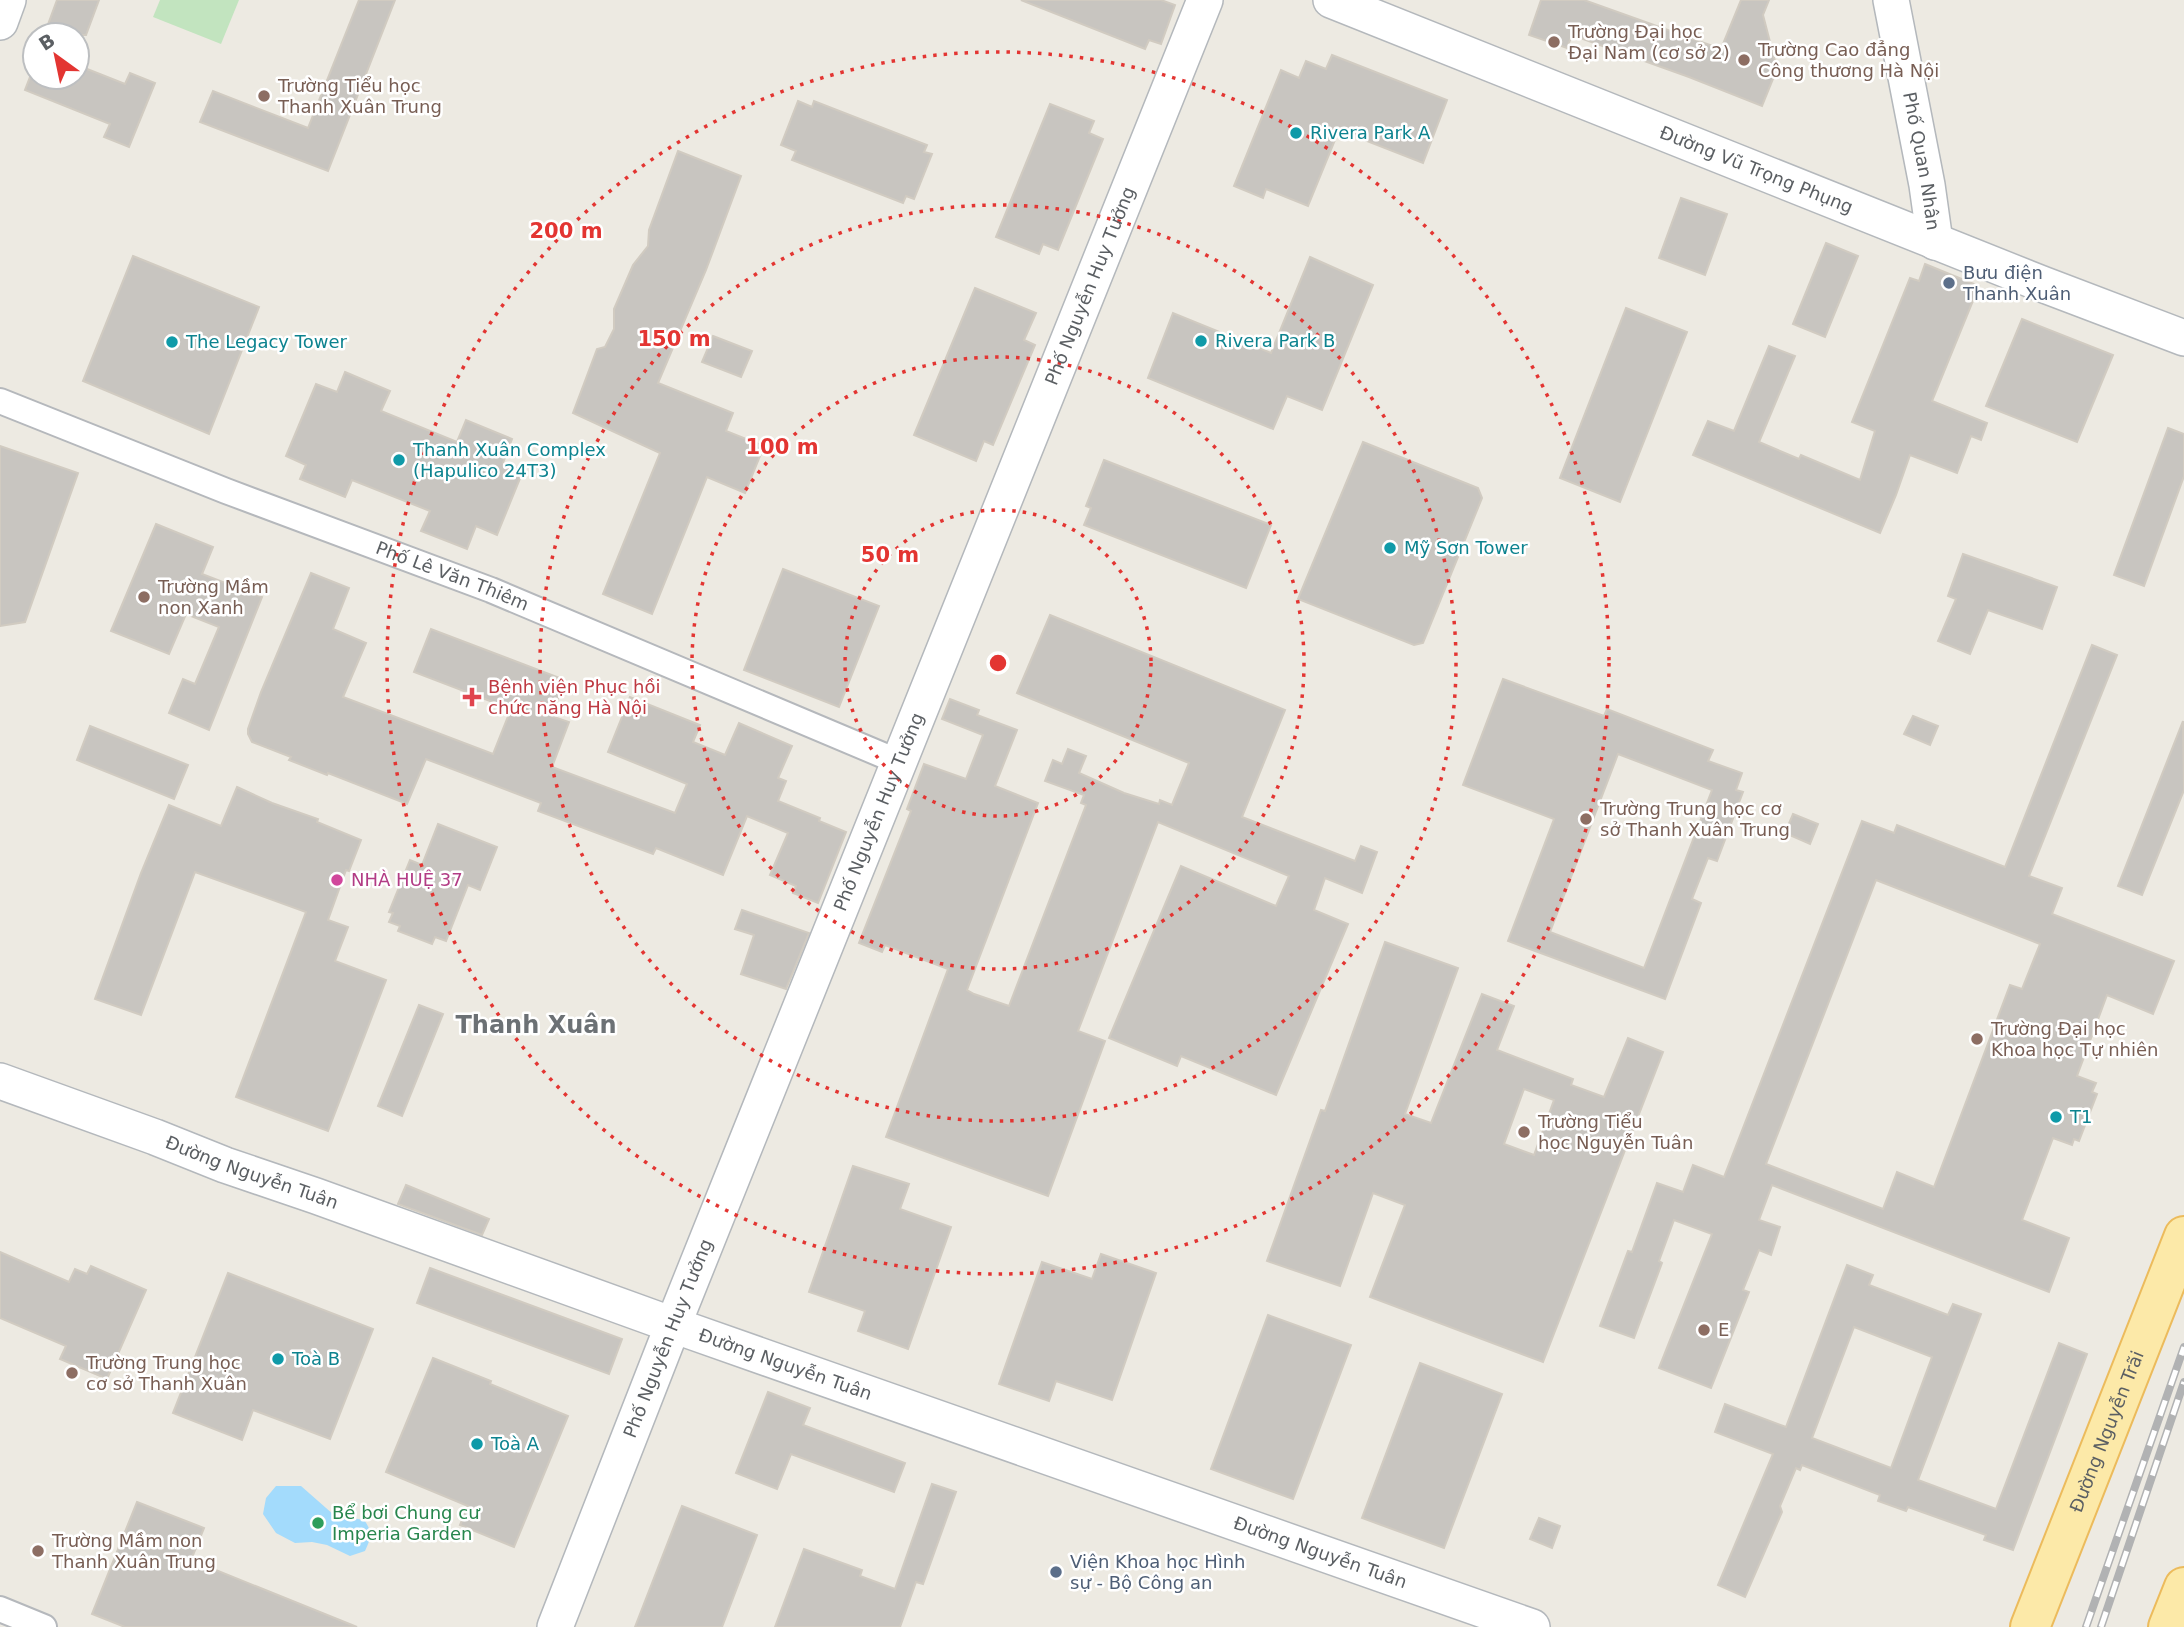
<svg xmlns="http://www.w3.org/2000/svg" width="2184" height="1627" viewBox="0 0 2184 1627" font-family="'DejaVu Sans',sans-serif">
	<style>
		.green { fill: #c2e4bf }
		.water { fill: #a3dbfc }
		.building { fill: #c8c5c0; stroke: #d1cbc1; stroke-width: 2; fill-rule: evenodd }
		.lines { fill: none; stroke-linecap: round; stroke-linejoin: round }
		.street-casing { stroke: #b5b8bc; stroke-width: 28 }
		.secondary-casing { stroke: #b4b8bc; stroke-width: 38 }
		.primary-casing { stroke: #ecbb5c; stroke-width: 42 }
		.street { stroke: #fff; stroke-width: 24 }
		.secondary { stroke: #fff; stroke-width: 35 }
		.primary { stroke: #fce9a8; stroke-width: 38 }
		.rail-casing { stroke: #b1b2b3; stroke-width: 8 }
		.rail { stroke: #fff; stroke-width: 5; stroke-dasharray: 16; stroke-linecap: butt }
		.ring { fill: none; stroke: #e33532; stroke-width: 3.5; stroke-dasharray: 3.5 7 }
		.education-dot { fill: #8d6e63; stroke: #fff; stroke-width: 2.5 }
		.culture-dot { fill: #0f9aa8; stroke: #fff; stroke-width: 2.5 }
		.service-dot { fill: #5c6f8a; stroke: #fff; stroke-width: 2.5 }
		.health-dot { fill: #e0444e; stroke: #fff; stroke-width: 2.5 }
		.hotel-dot { fill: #d1479c; stroke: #fff; stroke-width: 2.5 }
		.leisure-dot { fill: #2e9e5b; stroke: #fff; stroke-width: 2.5 }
		.labels { text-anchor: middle; stroke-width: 5; stroke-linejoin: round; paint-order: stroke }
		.education-label { font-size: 18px; fill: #785e54; stroke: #fff; text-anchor: start }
		.culture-label { font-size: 18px; fill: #0d838f; stroke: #fff; text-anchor: start }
		.street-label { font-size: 18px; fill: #5b5f63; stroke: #fff }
		.service-label { font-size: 18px; fill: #4e5e75; stroke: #fff; text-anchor: start }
		.health-label { font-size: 18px; fill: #be3a42; stroke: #fff; text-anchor: start }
		.hotel-label { font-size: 18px; fill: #b23c85; stroke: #fff; text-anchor: start }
		.leisure-label { font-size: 18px; fill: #27864d; stroke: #fff; text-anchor: start }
		.district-label { font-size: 24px; font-weight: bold; fill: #6c7175; stroke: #fff }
		.centre { fill: #e33532; stroke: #fff; stroke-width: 3.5 }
		.ring-label { font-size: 21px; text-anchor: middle; font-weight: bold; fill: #e33532; stroke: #fff; stroke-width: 5; stroke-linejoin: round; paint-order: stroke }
	</style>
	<rect width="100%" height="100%" fill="#edeae2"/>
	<polygon class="green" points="160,0 239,0 221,44 153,17"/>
	<path class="water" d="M276,1486H301L334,1515L364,1520C373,1532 371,1538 365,1551L350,1556L327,1545L312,1542L295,1543L276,1533L263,1514L266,1498Z"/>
	<g class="building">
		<polygon points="57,0 99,0 86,35 59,35 46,30"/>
		<polygon points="359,0 395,0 328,171 200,122 213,91 308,128"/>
		<polygon points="1021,0 1161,0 1175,5 1161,44 1149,40 1145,49"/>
		<polygon points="1541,0 1584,0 1721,49 1741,0 1769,0 1763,15 1777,69 1762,106 1689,77 1572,35 1567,48 1529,35"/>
		<polygon points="1332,55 1447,100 1423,163 1339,130 1308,206 1266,189 1263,198 1234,186 1281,70 1299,78 1306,61 1326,69"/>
		<polygon points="77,65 125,84 130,73 155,83 129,147 104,137 110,124 25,90 30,77 77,77"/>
		<polygon points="798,101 812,107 814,101 927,145 924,152 932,154 914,199 906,196 903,203 792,160 796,151 781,145"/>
		<polygon points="1050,104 1094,121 1089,133 1103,139 1058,250 1043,244 1039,254 996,237"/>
		<polygon points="678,151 741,176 706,270 658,383 733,413 726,431 764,446 745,493 707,477 652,614 603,594 660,453 573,413 597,349 605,347 614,329 614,309 633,265 648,246 649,230"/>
		<polygon points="1681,198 1727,214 1705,275 1659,258"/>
		<polygon points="1826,243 1858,256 1825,337 1793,324"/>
		<polygon points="133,256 259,307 209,434 83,381"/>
		<polygon points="1310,257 1373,285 1322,410 1287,396 1273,429 1148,378 1173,313 1271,353"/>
		<polygon points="1925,264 1979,286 1932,401 1987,423 1981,440 1971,436 1957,473 1910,455 1896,495 1880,533 1693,455 1708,421 1734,431 1769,346 1795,356 1759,442 1799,459 1801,455 1860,480 1875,431 1852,422 1910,278 1919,281"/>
		<polygon points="975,288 1036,313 1024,340 1035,345 993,445 984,441 976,461 914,435"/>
		<polygon points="1626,308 1687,332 1620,502 1560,478"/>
		<polygon points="2022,319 2113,355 2077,442 1986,406"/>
		<polygon points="713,336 752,351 741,377 702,362"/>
		<polygon points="345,372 390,391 381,411 457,442 466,420 512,439 503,463 523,471 497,535 476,526 467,549 421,531 430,511 352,480 345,497 300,479 306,465 286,456 316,384 337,392"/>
		<polygon points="2168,428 2184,434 2184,476 2144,586 2114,575"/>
		<polygon points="1363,442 1478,488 1482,498 1423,643 1414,645 1298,599"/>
		<polygon points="0,446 78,473 25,622 0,626"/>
		<polygon points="1104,460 1271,525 1246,588 1084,525 1091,508 1086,506"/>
		<polygon points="156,524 213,547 202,574 262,597 209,730 169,713 183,679 195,684 219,627 186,614 169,654 111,631"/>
		<polygon points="1963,554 2057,587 2042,629 1988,610 1970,654 1938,641 1956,599 1948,596"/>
		<polygon points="783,569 879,606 839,707 744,670"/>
		<polygon points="311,573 349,588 333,629 366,643 343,697 493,754 511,709 414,672 431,629 565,680 551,716 569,722 552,767 675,813 687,784 608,752 630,697 700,725 693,742 725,755 739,723 792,746 778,778 786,781 778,801 820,818 819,821 846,832 818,903 793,893 796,886 770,875 788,833 747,816 723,875 656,848 653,854 538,811 541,803 426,759 407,804 328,773 327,775 289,760 291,757 252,742 248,734 248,729 261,692"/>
		<polygon points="1050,615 1285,710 1242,817 1355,861 1361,846 1377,852 1362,893 1325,878 1314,910 1348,924 1276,1095 1181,1056 1177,1066 1109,1038 1181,866 1276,906 1289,876 1158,822 1078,1031 1105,1041 1048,1196 886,1137 948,969 885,945 882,952 859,943 911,811 907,809 924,764 966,779 983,735 942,719 950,699 979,710 977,715 1017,730 995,786 1038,803 967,990 974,994 1009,1006 1086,805 1081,803 1084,795 1045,781 1053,760 1062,764 1068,749 1086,756 1079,773 1124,793 1159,804 1160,800 1172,805 1189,763 1017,693"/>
		<path d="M2092,645L2117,655L2029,876L2062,888L2052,914L2174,961L2153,1014L2107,995L2077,1076L2096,1083L2092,1092L2097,1094L2079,1141L2074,1139L2072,1145L2053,1138L2022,1220L2069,1238L2049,1292L1772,1185L1759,1220L1780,1227L1771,1255L1759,1250L1743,1290L1749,1292L1711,1388L1659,1368L1712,1234L1674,1220L1659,1261L1662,1263L1634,1338L1600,1326L1628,1251L1632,1252L1657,1183L1683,1192L1693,1165L1724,1177L1862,821L1894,833L1897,825L2005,867ZM1876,880L2040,944L2022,989L2010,985L1934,1187L1897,1172L1883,1209L1766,1164Z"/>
		<path d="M1503,679L1604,716L1607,709L1713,750L1708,761L1742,773L1736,790L1743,792L1717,861L1708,858L1692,899L1701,903L1665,999L1508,941L1554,819L1463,785ZM1618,754L1712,790L1644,968L1550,932Z"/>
		<polygon points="1913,716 1938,726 1930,745 1904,734"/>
		<polygon points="2183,721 2184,790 2142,895 2118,886"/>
		<polygon points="90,726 188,765 174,799 77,760"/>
		<polygon points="237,787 272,803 318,819 317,822 361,840 349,871 346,870 328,920 348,927 335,961 386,980 328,1131 236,1097 306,912 195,872 141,1015 95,999 141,873 169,805 221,826"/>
		<polygon points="1793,814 1818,824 1810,844 1785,833"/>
		<polygon points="438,824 497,847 480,890 468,885 446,941 435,937 432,944 398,931 400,926 389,922 393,913 389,912 410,860 422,865"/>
		<polygon points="742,910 809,933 786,989 741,974 754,935 735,929"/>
		<path d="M1385,942L1458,968L1405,1114L1431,1123L1482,994L1514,1006L1497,1050L1573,1079L1571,1085L1604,1097L1628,1038L1663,1052L1543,1362L1370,1297L1405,1205L1373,1193L1340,1286L1267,1261L1321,1110L1325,1111ZM1524,1089L1554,1100L1534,1155L1504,1144Z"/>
		<polygon points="419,1005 443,1014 402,1116 378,1106"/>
		<polygon points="853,1166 909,1184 900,1209 951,1227 908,1349 858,1331 865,1311 809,1292"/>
		<polygon points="406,1185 489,1219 482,1235 398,1204"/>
		<polygon points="0,1252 69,1282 75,1269 87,1274 91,1266 146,1290 107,1379 60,1359 66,1346 0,1318"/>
		<polygon points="1101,1254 1156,1273 1112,1400 1056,1381 1049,1401 999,1384 1042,1262 1092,1279"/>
		<path d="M1847,1265L1873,1275L1869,1285L1948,1315L1953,1304L1981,1314L1918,1480L1996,1509L2059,1343L2087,1354L2013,1550L1984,1540L1986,1535L1908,1507L1906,1511L1878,1501L1880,1495L1802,1465L1800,1470L1796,1468L1780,1506L1782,1512L1745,1597L1718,1585L1773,1454L1715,1432L1725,1404L1786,1427ZM1854,1327L1932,1357L1891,1468L1812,1438Z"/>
		<polygon points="430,1268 622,1339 609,1374 417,1303"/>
		<polygon points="228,1273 373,1329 330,1439 253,1410 242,1440 173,1413"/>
		<polygon points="1268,1315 1351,1345 1293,1499 1211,1469"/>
		<polygon points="433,1358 491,1381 490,1384 568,1416 514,1547 460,1525 468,1506 386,1472"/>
		<polygon points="1420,1363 1502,1394 1444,1548 1362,1518"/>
		<polygon points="768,1392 810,1408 803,1425 905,1463 894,1492 791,1454 777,1489 736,1473"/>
		<polygon points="932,1484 956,1492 923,1584 916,1582 900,1627 775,1627 804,1549 862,1570 860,1576 895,1589"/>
		<polygon points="137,1502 204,1528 191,1560 357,1627 125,1627 92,1614"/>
		<polygon points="682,1506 757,1535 722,1627 635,1627"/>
		<polygon points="1539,1518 1560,1526 1552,1548 1530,1539"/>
	</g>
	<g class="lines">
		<g class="street-casing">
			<g id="street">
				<path id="s1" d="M0,401L226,491L491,590L899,762"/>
				<polyline points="0,1609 44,1627"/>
			</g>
		</g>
		<g class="secondary-casing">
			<g id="secondary">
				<path id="s2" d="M1331,0L2042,284L2184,338"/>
				<path id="s3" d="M1891,0L1927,185L1935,242"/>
				<polyline points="0,22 8,0"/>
				<path id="s4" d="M0,1081L155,1137L225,1165L316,1196L673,1325L1532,1627"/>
				<path id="s5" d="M555,1627L673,1325L1205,0"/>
			</g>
		</g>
		<g class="primary-casing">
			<g id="primary">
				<path id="s6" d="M2030,1627L2184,1236"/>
				<polyline points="2168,1627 2184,1587"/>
			</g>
		</g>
		<use href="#street" class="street"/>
		<use href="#secondary" class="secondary"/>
		<use href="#primary" class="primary"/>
		<g class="rail-casing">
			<g id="rail">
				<polyline points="2086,1627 2184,1347"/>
				<polyline points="2101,1627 2184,1382"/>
			</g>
		</g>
		<use href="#rail" class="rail"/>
	</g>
	<g class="ring">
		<circle cx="998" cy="663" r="153"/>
		<circle cx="998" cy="663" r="306"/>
		<circle cx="998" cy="663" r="458"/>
		<circle cx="998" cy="663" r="611"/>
	</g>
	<g class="education-dot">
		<circle cx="1554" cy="42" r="7"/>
		<circle cx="1744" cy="60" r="7"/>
		<circle cx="264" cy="96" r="7"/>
		<circle cx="144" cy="597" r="7"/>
		<circle cx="1586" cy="819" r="7"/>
		<circle cx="1977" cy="1039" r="7"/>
		<circle cx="1524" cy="1132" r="7"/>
		<circle cx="1704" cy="1330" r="7"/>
		<circle cx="72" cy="1373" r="7"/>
		<circle cx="38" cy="1551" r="7"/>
	</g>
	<g class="culture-dot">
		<circle cx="1296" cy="133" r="7"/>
		<circle cx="1201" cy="341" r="7"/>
		<circle cx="172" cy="342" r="7"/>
		<circle cx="399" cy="460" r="7"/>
		<circle cx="1390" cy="548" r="7"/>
		<circle cx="2056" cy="1117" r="7"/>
		<circle cx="278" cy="1359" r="7"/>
		<circle cx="477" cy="1444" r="7"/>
	</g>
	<g class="service-dot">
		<circle cx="1949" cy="283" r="7"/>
		<circle cx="1056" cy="1572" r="7"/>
	</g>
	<path class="health-dot" d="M468.5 686.5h7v7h7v7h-7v7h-7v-7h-7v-7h7z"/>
	<circle class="hotel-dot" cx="337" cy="880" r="7"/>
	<circle class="leisure-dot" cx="318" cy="1523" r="7"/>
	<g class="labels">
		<g class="education-label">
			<text x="1568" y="38">Trường Đại học<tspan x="1568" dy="21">Đại Nam (cơ sở 2)</tspan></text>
			<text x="1758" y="56">Trường Cao đẳng<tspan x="1758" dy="21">Công thương Hà Nội</tspan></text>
			<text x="278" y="92">Trường Tiểu học<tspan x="278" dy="21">Thanh Xuân Trung</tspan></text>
			<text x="158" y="593">Trường Mầm<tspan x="158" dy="21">non Xanh</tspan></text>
			<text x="1600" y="815">Trường Trung học cơ<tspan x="1600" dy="21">sở Thanh Xuân Trung</tspan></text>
			<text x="1991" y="1035">Trường Đại học<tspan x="1991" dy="21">Khoa học Tự nhiên</tspan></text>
			<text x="1538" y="1128">Trường Tiểu<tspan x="1538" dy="21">học Nguyễn Tuân</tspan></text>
			<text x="1718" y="1336">E</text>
			<text x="86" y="1369">Trường Trung học<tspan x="86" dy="21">cơ sở Thanh Xuân</tspan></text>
			<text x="52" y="1547">Trường Mầm non<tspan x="52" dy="21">Thanh Xuân Trung</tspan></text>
		</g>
		<g class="culture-label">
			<text x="1310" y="139">Rivera Park A</text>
			<text x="1215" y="347">Rivera Park B</text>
			<text x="186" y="348">The Legacy Tower</text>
			<text x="413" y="456">Thanh Xuân Complex<tspan x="413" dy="21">(Hapulico 24T3)</tspan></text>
			<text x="1404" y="554">Mỹ Sơn Tower</text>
			<text x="2070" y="1123">T1</text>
			<text x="292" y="1365">Toà B</text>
			<text x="491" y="1450">Toà A</text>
		</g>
		<g class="street-label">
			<text dy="6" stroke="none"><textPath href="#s3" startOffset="164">Phố Quan Nhân</textPath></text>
			<text dy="6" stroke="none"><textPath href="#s2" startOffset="458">Đường Vũ Trọng Phụng</textPath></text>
			<text dy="6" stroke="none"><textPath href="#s5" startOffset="1444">Phố Nguyễn Huy Tưởng</textPath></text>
			<text dy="6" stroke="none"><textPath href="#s1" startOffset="485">Phố Lê Văn Thiêm</textPath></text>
			<text dy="6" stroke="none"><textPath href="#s5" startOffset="877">Phố Nguyễn Huy Tưởng</textPath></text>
			<text dy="6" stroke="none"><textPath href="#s4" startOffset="268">Đường Nguyễn Tuân</textPath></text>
			<text dy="6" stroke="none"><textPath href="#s5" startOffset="310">Phố Nguyễn Huy Tưởng</textPath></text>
			<text dy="6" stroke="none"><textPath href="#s4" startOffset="835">Đường Nguyễn Tuân</textPath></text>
			<text dy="6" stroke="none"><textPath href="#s6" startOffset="210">Đường Nguyễn Trãi</textPath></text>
			<text dy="6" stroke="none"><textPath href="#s4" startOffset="1402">Đường Nguyễn Tuân</textPath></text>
		</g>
		<g class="service-label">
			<text x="1963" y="279">Bưu điện<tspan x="1963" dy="21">Thanh Xuân</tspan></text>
			<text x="1070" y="1568">Viện Khoa học Hình<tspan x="1070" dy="21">sự - Bộ Công an</tspan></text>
		</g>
		<g class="health-label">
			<text x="488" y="693">Bệnh viện Phục hồi<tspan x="488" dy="21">chức năng Hà Nội</tspan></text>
		</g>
		<g class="hotel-label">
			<text x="351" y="886">NHÀ HUỆ 37</text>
		</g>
		<g class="leisure-label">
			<text x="332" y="1519">Bể bơi Chung cư<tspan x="332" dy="21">Imperia Garden</tspan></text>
		</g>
		<g class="district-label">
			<text x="536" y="1033">Thanh Xuân</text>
		</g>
	</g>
	<circle cx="998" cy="663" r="10" class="centre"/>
	<g class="ring-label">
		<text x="566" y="238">200 m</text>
		<text x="674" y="346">150 m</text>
		<text x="782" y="454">100 m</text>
		<text x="890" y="562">50 m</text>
	</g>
	<g transform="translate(56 56) rotate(327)"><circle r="33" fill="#ffffff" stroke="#bdbfc1" stroke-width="2"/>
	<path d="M0-5L12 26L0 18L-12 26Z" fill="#e33532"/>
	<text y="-10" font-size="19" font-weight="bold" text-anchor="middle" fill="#5b5f63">B</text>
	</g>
</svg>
